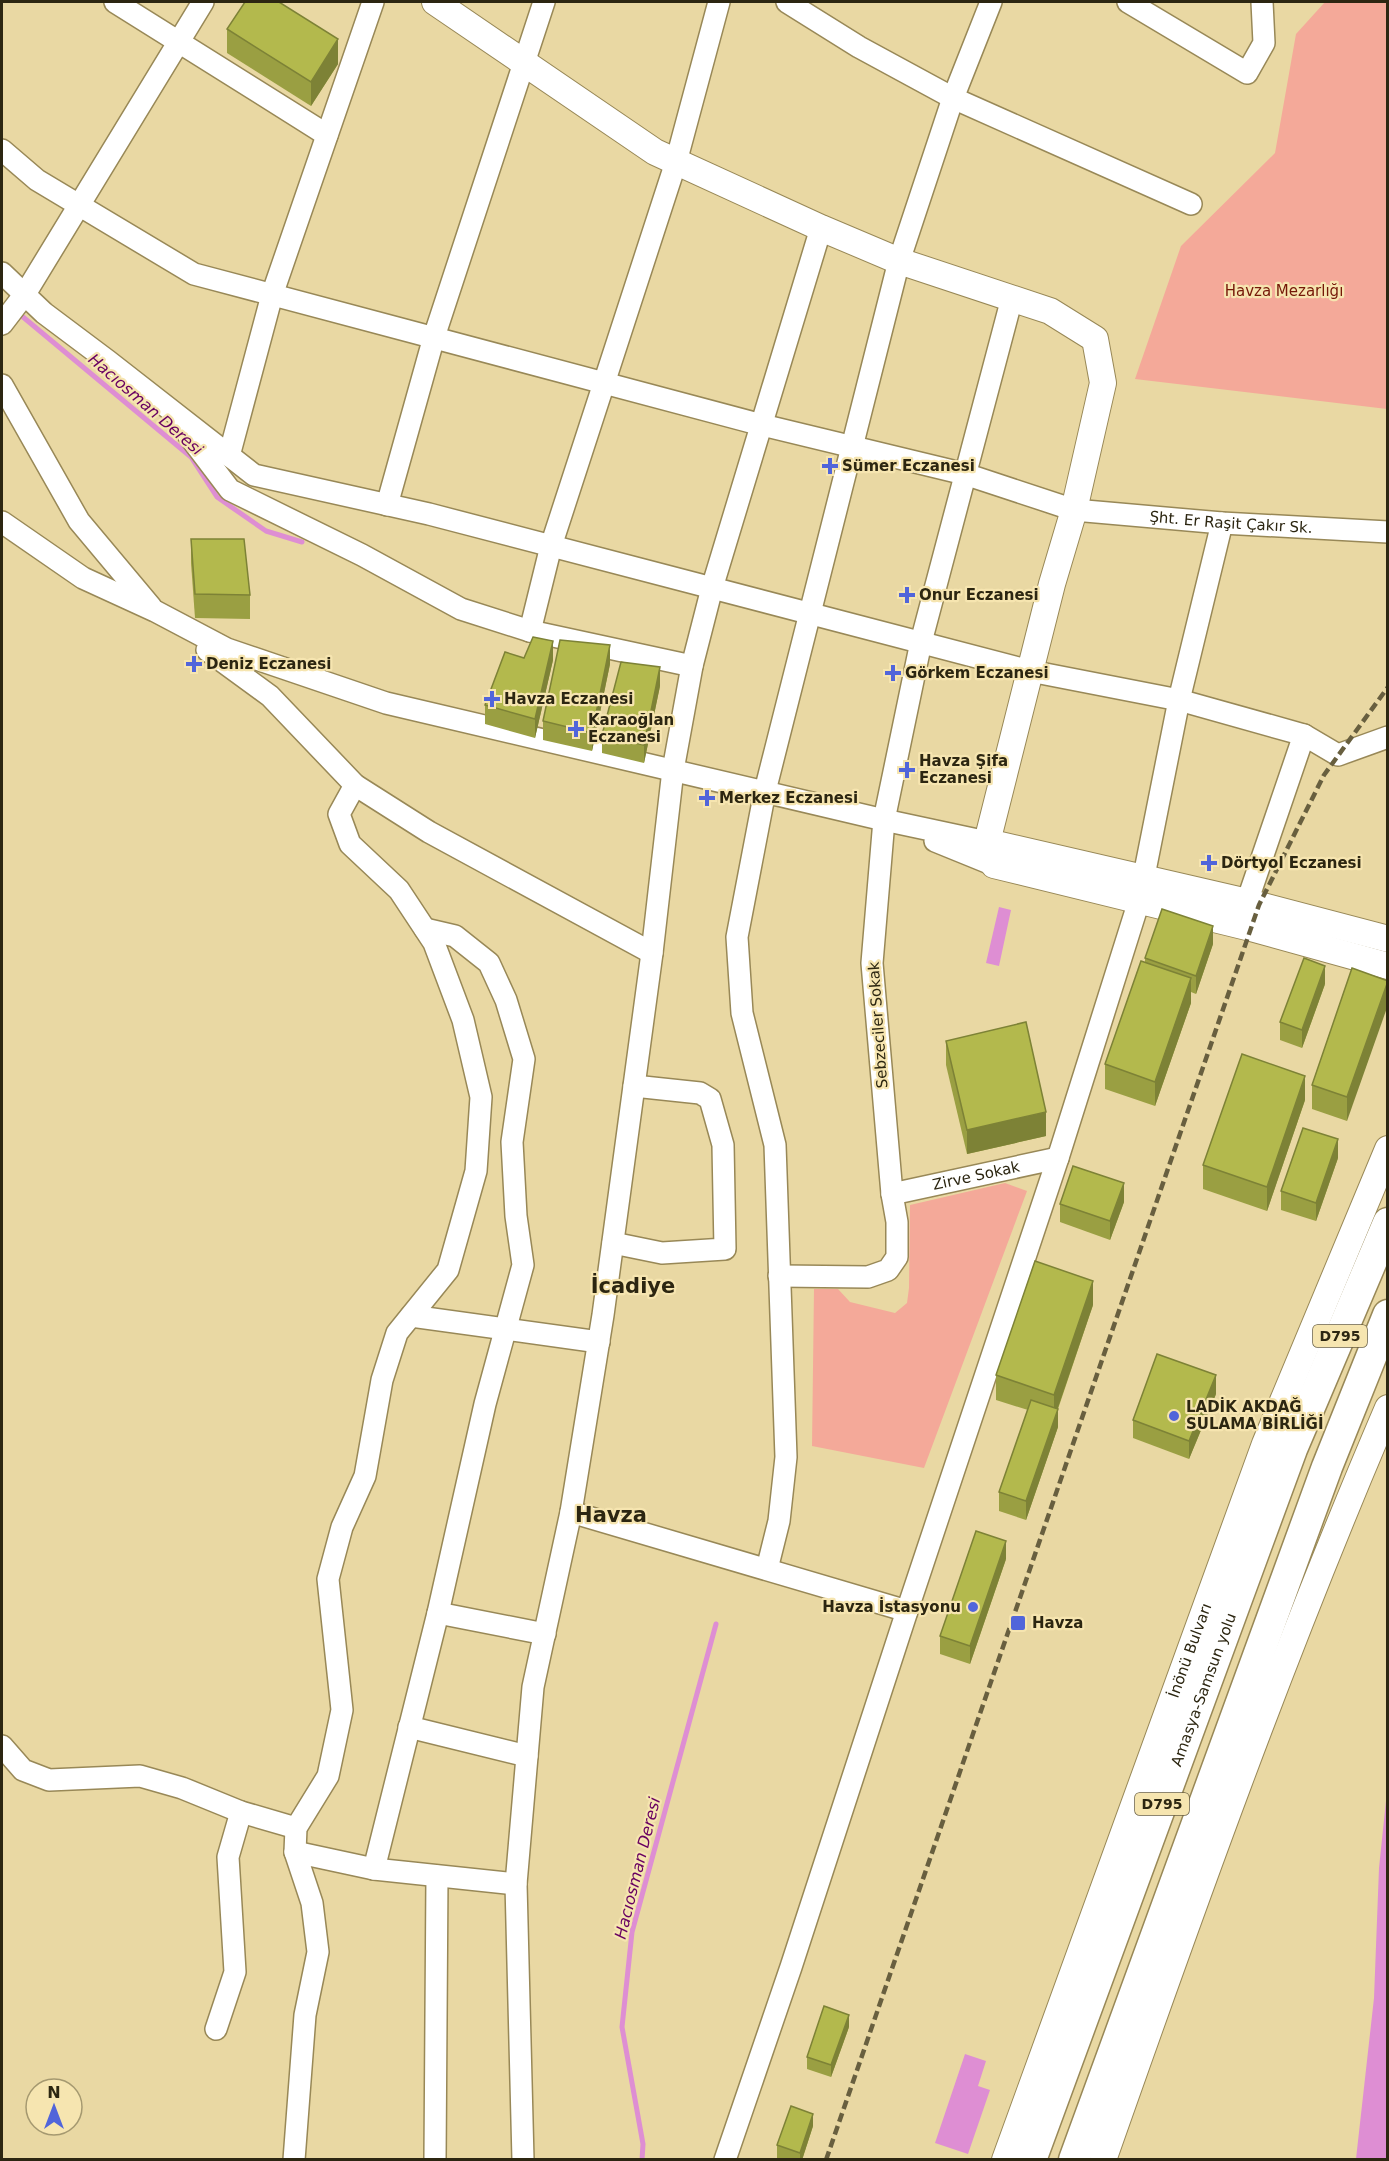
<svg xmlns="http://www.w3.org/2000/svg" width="1389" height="2161" viewBox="0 0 1389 2161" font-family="'DejaVu Sans',sans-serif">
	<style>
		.green { fill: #f4a999 }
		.water { fill: #de8ed3 }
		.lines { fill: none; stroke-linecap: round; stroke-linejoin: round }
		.stream { stroke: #de8ed3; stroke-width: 5 }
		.minor-casing { stroke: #988857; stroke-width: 24 }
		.major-casing { stroke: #988857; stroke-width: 28 }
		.highway-casing { stroke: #988857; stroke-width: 33 }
		.minor { stroke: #fff; stroke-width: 21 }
		.major { stroke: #fff; stroke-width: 26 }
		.highway { stroke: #fff; stroke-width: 30 }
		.rail { stroke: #685f3f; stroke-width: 4.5; stroke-dasharray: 9 4.5; stroke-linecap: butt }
		.wall { fill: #9a9f42 }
		.shaded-wall { fill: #7d8236 }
		.building { fill: #b3b94d; stroke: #7d8236; stroke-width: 1.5 }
		.poi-dot { fill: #5165da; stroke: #f6e5b0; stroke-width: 2 }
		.labels { text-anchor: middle; stroke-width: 4.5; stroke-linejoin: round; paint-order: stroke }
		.shield { fill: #f6e5b0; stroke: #695f41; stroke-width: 1.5 }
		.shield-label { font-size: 14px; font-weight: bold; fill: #2c2611 }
		.park-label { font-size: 15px; fill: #751808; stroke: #f6e5b0 }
		.poi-label { font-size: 15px; font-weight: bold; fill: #2c2611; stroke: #f6e5b0; text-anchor: start }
		.street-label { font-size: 15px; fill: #2c2611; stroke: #f6e5b0 }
		.water-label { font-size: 16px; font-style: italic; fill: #680161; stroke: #f6e5b0 }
		.district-label { font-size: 21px; font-weight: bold; fill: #2c2611; stroke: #f6e5b0 }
	</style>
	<rect width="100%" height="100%" fill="#e9d8a3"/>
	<g class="green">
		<polygon points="1325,2 1387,2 1387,409 1135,379 1181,246 1275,153 1296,34"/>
		<polygon points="1005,1183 1027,1191 924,1468 812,1446 814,1289 838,1289 850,1302 895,1313 907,1303 909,1288 910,1205"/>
	</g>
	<g class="water">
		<polygon points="999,907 1011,910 999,966 986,963"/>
		<polygon points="1387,1791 1387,2159 1356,2159 1374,1998 1379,1868"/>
		<polygon points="965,2054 986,2061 978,2086 990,2090 968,2154 935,2143"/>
	</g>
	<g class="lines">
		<g class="stream">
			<polyline points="17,312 191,457 217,497 266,531 302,542"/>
			<polyline points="642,2160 643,2144 622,2027 632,1932 716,1624"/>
		</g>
		<g class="minor-casing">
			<g id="minor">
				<polyline points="115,2 327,135"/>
				<polyline points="787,2 859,47 953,98 1191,204"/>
				<polyline points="1128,2 1247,73 1264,43 1262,2"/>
				<path id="s1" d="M2,150L37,180L194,274L762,425L965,474L1074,510L1222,523L1388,532"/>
				<polyline points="2,273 44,313 108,361 254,475 429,514 1030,671 1179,700 1304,735 1338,755 1388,737"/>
				<polyline points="2,324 25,294 203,2"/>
				<polyline points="2,385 79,521 151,607"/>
				<polyline points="189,436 230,490 362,555 461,609 530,631 692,666"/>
				<polyline points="229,456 272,295 373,2"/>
				<polyline points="387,505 434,337 544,2"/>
				<polyline points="2,522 83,578 155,611 227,649 386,703 884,820 987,842"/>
				<polyline points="530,631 551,546 676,162 719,2"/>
				<polyline points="207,650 270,696 355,785 429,832 652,953"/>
				<polyline points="935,841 994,865"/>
				<polyline points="1247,902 1304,735"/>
				<path id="s2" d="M892,1194L1058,1158"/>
				<polyline points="613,1243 662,1253 725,1249 723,1145 710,1099 700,1093 634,1086"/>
				<polyline points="779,1276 868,1277 888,1270 897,1257 897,1222 892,1194 872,963 884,820 921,642 1012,298"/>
				<polyline points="411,1316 599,1342"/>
				<polyline points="571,1512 907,1611"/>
				<polyline points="767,1569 779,1521 786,1457 775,1145 742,1013 737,937 765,791 899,261 953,98 991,2"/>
				<polyline points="438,1613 545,1634"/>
				<polyline points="409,1727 527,1756"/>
				<polyline points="2,1746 23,1770 49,1780 140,1776 182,1788 241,1812 296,1828"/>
				<polyline points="295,1852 374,1869 516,1884"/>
				<polyline points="374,1869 438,1613 485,1404 523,1265 516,1216 512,1142 524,1059 506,1000 489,963 455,936 425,929"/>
				<polyline points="216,2029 235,1972 228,1857 241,1812"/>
				<polyline points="294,2160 305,2015 318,1952 312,1903 295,1852 296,1828 328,1776 342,1710 328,1579 342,1527 365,1476 382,1380 397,1333 448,1270 476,1171 481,1097 463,1020 434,943 399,890 350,844 339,814 355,785"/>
				<polyline points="435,2160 437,1876"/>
				<polyline points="523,2160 516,1884 533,1687 571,1512 603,1315 652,953 673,770 692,666 712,588 821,228"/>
				<polyline points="725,2160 791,1967 907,1611 1058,1158 1139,901 1179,700 1222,523"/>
			</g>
		</g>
		<g class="major-casing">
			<g id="major">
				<polyline points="435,2 655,152 821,228 899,261 1050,311 1095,339 1103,383 1074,510 1052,584 987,842 994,865 1251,928 1388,966"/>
				<polyline points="987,842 1247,902 1388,939"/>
				<path id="s3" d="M1005,2160L1265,1444L1388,1149"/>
				<path d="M1103,2160C1192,1907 1282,1655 1388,1408"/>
			</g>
		</g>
		<g class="highway-casing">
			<g id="highway">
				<path id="s4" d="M1031,2160L1292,1449L1388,1223"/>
				<polyline points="1074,2160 1327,1467 1388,1315"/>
			</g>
		</g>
		<use href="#minor" class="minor"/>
		<use href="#major" class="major"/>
		<use href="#highway" class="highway"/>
		<polyline class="rail" points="826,2160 1259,905 1324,775 1388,687"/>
	</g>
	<g class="wall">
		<polygon points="227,29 338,64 311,106 227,53"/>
		<polygon points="191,539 250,595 250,619 195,618 191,563"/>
		<polygon points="524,658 553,660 535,738 485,724 485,705"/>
		<polygon points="610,664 592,751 543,740 543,721"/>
		<polygon points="660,686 644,763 602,753 602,735"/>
		<polygon points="1213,944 1196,994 1191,992 1191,1003 1155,1106 1105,1089 1105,1064 1145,963 1145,958"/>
		<polygon points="1352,968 1347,1121 1312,1109 1312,1085"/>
		<polygon points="1325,984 1302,1048 1280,1040 1280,1022"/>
		<polygon points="946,1041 1046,1136 967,1154 946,1065"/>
		<polygon points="1305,1100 1267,1211 1203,1189 1203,1165"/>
		<polygon points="1338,1158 1316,1221 1281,1210 1281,1191"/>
		<polygon points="1124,1202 1110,1240 1060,1222 1060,1204"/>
		<polygon points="1093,1305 1058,1409 1058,1427 1026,1520 999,1511 999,1492 1028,1410 996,1400 996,1375"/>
		<polygon points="1216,1394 1189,1459 1133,1438 1133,1420"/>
		<polygon points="1006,1559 970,1664 940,1654 940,1636"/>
		<polygon points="849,2027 831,2077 807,2069 807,2057"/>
		<polygon points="813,2126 802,2160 783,2160 777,2158 777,2145"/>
	</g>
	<g class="shaded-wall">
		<polygon points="338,39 338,64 311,106 311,82"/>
		<polygon points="553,641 553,660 535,738 535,719"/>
		<polygon points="610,645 610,664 592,751 592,733"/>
		<polygon points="660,667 660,686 644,763 644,745"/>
		<polygon points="1213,926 1213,944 1196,994 1196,976"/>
		<polygon points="1325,966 1325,984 1302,1048 1302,1030"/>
		<polygon points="1191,978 1191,1003 1155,1106 1155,1082"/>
		<polygon points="1388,981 1388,1005 1347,1121 1347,1097"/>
		<polygon points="1305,1076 1305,1100 1267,1211 1267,1187"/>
		<polygon points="1046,1112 1046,1136 967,1154 967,1130"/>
		<polygon points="1338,1139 1338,1158 1316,1221 1316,1203"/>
		<polygon points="1124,1183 1124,1202 1110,1240 1110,1221"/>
		<polygon points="1093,1281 1093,1305 1054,1419 1054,1395"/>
		<polygon points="1216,1375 1216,1394 1189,1459 1189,1441"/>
		<polygon points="1058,1409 1058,1427 1026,1520 1026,1501"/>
		<polygon points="1006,1541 1006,1559 970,1664 970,1646"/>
		<polygon points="849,2015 849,2027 831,2077 831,2065"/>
		<polygon points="813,2114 813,2126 802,2160 800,2160 800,2153"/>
	</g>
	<g class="building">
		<polygon points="245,2 279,2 338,39 311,82 227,29"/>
		<polygon points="191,539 244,539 250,595 195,594"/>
		<polygon points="533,637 553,641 535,719 485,705 505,652 524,658"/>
		<polygon points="560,640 610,645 592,733 543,721"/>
		<polygon points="621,662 660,667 644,745 602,735"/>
		<polygon points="1162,909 1213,926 1196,976 1145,958"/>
		<polygon points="1304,958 1325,966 1302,1030 1280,1022"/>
		<polygon points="1141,961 1191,978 1155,1082 1105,1064"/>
		<polygon points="1352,968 1388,981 1347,1097 1312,1085"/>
		<polygon points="1026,1022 1046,1112 967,1130 946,1041"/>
		<polygon points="1242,1054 1305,1076 1267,1187 1203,1165"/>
		<polygon points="1303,1128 1338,1139 1316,1203 1281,1191"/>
		<polygon points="1073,1166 1124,1183 1110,1221 1060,1204"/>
		<polygon points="1035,1261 1093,1281 1054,1395 996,1375"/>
		<polygon points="1157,1354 1216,1375 1189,1441 1133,1420"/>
		<polygon points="1031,1400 1058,1409 1026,1501 999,1492"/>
		<polygon points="976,1531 1006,1541 970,1646 940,1636"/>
		<polygon points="824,2006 849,2015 831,2065 807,2057"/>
		<polygon points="791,2106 813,2114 800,2153 777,2145"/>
	</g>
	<g class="poi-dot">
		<path d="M827 457h6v6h6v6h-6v6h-6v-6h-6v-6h6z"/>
		<path d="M904 586h6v6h6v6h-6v6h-6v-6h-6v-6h6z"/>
		<path d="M191 655h6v6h6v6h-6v6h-6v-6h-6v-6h6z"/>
		<path d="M890 664h6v6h6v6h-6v6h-6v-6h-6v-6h6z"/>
		<path d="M489 690h6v6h6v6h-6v6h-6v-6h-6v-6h6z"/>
		<path d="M573 720h6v6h6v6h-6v6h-6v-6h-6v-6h6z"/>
		<path d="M904 761h6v6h6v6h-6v6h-6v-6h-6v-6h6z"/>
		<path d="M704 789h6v6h6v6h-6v6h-6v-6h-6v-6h6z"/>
		<path d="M1206 854h6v6h6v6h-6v6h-6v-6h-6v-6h6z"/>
		<circle cx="1174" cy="1416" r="6"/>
		<circle cx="973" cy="1607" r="6"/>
		<rect x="1010" y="1615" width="16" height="16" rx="3"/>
	</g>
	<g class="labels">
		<g class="shield">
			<rect x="1313" y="1325" width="54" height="22" rx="4.5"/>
			<rect x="1135" y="1793" width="54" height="22" rx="4.5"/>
		</g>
		<g class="shield-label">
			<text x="1340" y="1341">D795</text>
			<text x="1162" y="1809">D795</text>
		</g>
		<g class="park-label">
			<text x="1284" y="296">Havza Mezarlığı</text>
		</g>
		<g class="poi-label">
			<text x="842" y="471">Sümer Eczanesi</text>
			<text x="919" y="600">Onur Eczanesi</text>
			<text x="206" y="669">Deniz Eczanesi</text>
			<text x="905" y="678">Görkem Eczanesi</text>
			<text x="504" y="704">Havza Eczanesi</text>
			<text x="588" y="725">Karaoğlan<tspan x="588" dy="17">Eczanesi</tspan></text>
			<text x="919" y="766">Havza Şifa<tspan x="919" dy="17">Eczanesi</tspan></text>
			<text x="719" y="803">Merkez Eczanesi</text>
			<text x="1221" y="868">Dörtyol Eczanesi</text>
			<text x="1186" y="1412">LADİK AKDAĞ<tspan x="1186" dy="17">SULAMA BİRLİĞİ</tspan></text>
			<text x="961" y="1612" text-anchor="end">Havza İstasyonu</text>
			<text x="1032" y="1628">Havza</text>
		</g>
		<g class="street-label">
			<text dy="5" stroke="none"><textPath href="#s1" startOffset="1298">Şht. Er Raşit Çakır Sk.</textPath></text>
			<text transform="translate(878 1025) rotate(-94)" y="5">Sebzeciler Sokak</text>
			<text dy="5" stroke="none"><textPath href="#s2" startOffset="86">Zirve Sokak</textPath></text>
			<text dy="5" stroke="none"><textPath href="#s3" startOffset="542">İnönü Bulvarı</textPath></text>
			<text dy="5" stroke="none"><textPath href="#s4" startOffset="501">Amasya-Samsun yolu</textPath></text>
		</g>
		<g class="water-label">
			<text transform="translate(146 404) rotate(41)" y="6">Hacıosman Deresi</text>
			<text transform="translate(637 1868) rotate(-76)" y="6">Hacıosman Deresi</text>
		</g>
		<g class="district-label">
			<text x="633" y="1293">İcadiye</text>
			<text x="611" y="1522">Havza</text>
		</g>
	</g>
	<rect width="1389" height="2161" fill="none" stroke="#2c2611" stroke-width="6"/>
	<g transform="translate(54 2107)"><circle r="28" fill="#f6e5b0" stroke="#a59970" stroke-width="1.5"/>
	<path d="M0-4.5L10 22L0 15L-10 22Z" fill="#5165da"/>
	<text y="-9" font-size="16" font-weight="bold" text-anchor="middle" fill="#2c2611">N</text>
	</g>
</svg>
